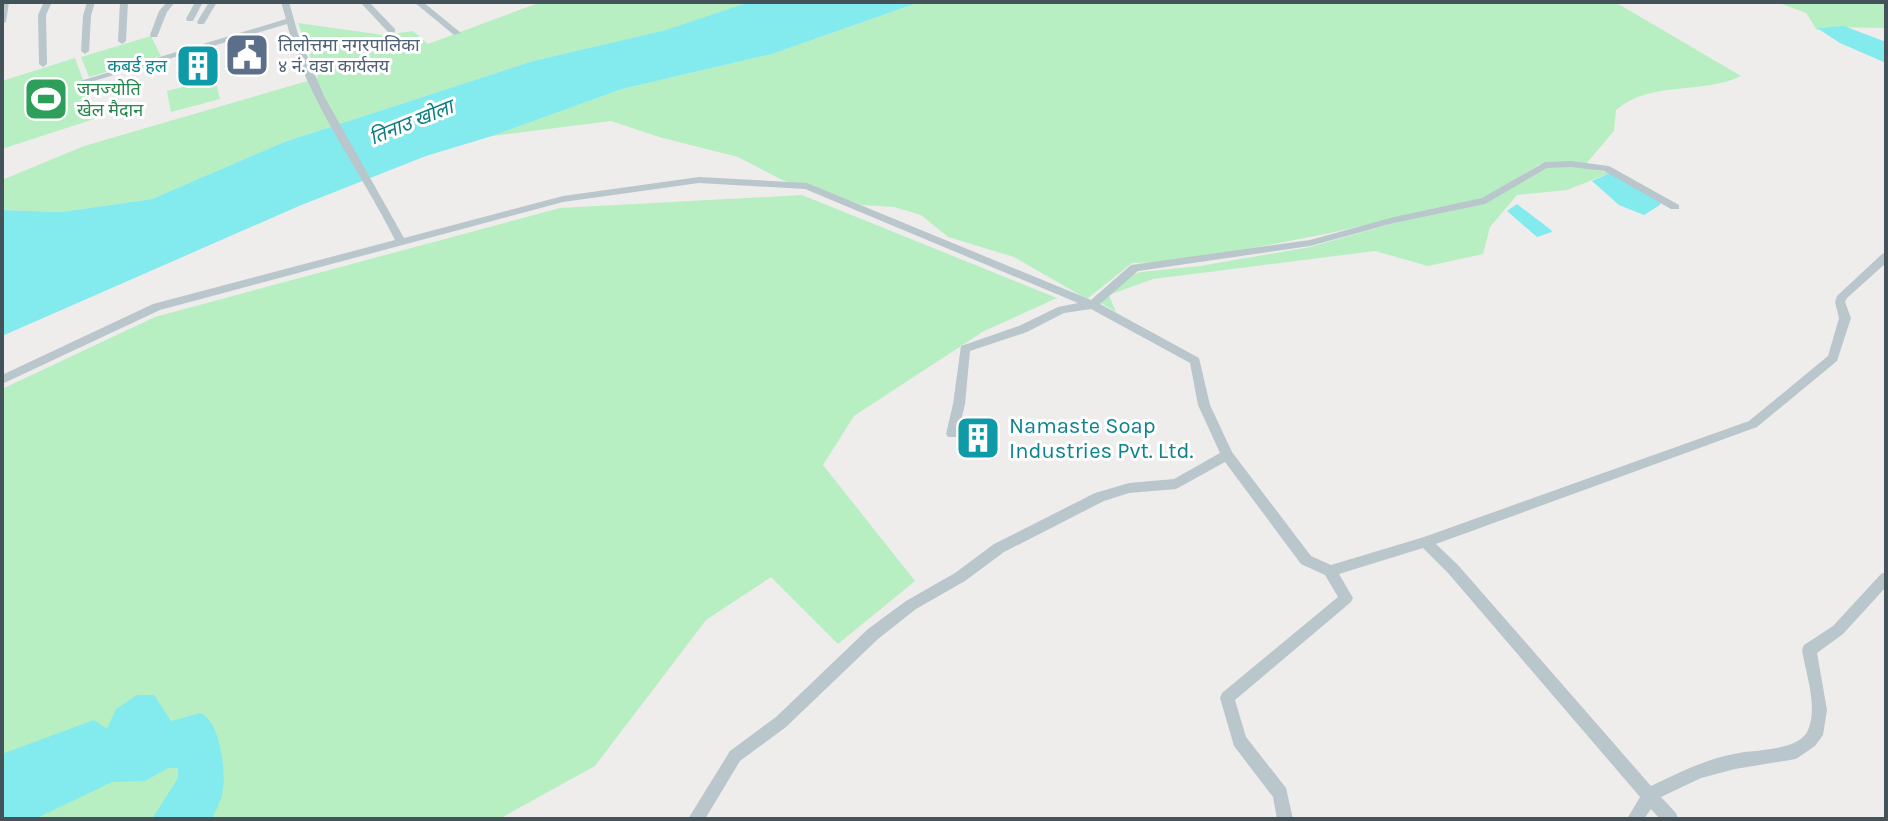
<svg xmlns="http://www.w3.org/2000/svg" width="1888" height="821" viewBox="0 0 1888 821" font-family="Karla,'Noto Sans Devanagari',sans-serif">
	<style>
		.green { fill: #b7efc3 }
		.water { fill: #83eaed }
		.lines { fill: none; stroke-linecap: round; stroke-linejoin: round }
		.minor { fill: #b9c7cc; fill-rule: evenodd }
		.labels { text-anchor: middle; stroke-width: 6; stroke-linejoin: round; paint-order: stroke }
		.far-service-label { font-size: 18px; fill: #4e5e75; stroke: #fff; text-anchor: start }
		.far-culture-label { font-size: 18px; fill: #0d838f; stroke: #fff; text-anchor: end }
		.far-leisure-label { font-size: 18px; fill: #27864d; stroke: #fff; text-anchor: start }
		.far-water-label { font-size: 20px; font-style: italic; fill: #0b7e82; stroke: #fff }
		.culture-label { font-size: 22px; fill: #0d838f; stroke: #fff; text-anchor: start }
	</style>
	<rect width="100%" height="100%" fill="#efecec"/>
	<g class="green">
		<polygon points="541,2 749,2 667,30 533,61 284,142 152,199 61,212 2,210 2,180 84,146 318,78 298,23 383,35 413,31 428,44"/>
		<path d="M920,2H1615L1741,76C1702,95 1651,80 1616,110L1614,131L1585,165L1540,164L1482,199L1330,233L1186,261L1132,263L1087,299L1014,257L948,237L921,215L894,207L862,205L782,180L738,157L659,137L611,121L492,136L622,89L772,54Z"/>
		<polygon points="1777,2 1886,2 1886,28 1823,27 1817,30 1806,13"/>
		<polygon points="151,36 161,56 89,77 81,57"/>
		<polygon points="75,58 97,118 2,149 2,81"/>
		<polygon points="215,79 220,99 171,112 167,91"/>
		<polygon points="1571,165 1610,173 1567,190 1517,195 1490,227 1483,254 1428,266 1375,251 1153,279 1109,295 1116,312 1099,302 1125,278 1141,272 1200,266 1310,247 1405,220 1481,204 1538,168"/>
		<polygon points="802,195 1057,298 984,331 854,416 823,465 915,581 838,644 771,577 706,620 595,766 499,819 2,819 2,389 155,317 560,208"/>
	</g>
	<g class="water">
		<polygon points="749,2 920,2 772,54 622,89 492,136 426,156 299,206 2,336 2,210 61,212 152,199 284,142 533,61 666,30"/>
		<polygon points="1844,26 1886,42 1886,63 1840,43 1817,28"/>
		<polygon points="1610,173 1661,201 1660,205 1644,215 1619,205 1592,181"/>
		<polygon points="1517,204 1551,230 1552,232 1537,237 1507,211"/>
		<path d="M137,695H154L171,721L201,713C221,723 227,774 222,795C220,803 215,812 212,819H152L178,778V768H168L145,781L112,782L35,819H2V754L94,720L107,729L116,709Z"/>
	</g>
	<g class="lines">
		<g class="minor">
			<polygon points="2,2 9,2 6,22 2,24"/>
			<polygon points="44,2 52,2 46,15 47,64 43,67 39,64 38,15"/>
			<polygon points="87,2 95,2 91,16 89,51 85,54 81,51 83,16"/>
			<polygon points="120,2 128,2 126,41 122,44 118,41"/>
			<polygon points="167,2 175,2 167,12 157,37 151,37 150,35 159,11"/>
			<polygon points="195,2 203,2 193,21 187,21 186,19"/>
			<polygon points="209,2 217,2 204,24 198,24 197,22"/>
			<path d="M281,2H289L298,34L324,96L404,238L563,196L699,177L807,183L1091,300L1131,265L1310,240L1394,217L1482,198L1545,162L1571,161L1609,166L1679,205V209H1671L1604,171L1571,167L1547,168L1485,204L1394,223L1310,246L1138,271L1100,304L1199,358L1210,405L1232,452L1311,556L1331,565L1424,537L1749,421L1828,356L1839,318L1835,302L1837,296L1882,254L1886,253V263L1847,298L1845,302L1851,318L1837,361L1757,427L1436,544L1458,565L1651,786C1680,772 1708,758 1739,753C1758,750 1800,750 1808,730C1818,707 1806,674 1802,650L1804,645L1833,626L1881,574L1886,572V587L1843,634L1817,653L1827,710L1823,735L1815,746L1796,759L1735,769L1701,778L1661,797L1676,813L1678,819H1660L1651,809L1644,819H1627L1640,797L1448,573L1423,548L1339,574L1353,598L1351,602L1235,700L1246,737L1286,788L1293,819H1277L1273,797L1234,746L1220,698L1222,693L1338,597L1325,575L1301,564L1225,462L1176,489L1129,493L1104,501L1004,552L965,581L916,609L878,639L786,727L740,761L705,819H688L730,751L776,717L868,629L906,601L955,573L994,544L1095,493L1129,483L1174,479L1220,453L1198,405L1190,363L1091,309L1064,313L1027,332L970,351L965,404L958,434L956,437H948L946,434L953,404L961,346L1019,326L1058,307L1078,303L805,189L699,183L563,202L160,310L2,384V375L153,304L395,240C360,169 307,102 287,24L87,83H81L80,81L286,19Z"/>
			<polygon points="360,2 369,2 395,29 395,33 389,33"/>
			<polygon points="414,2 423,2 461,33 454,35"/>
		</g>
	</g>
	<defs>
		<g id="civic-square" transform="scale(2.3)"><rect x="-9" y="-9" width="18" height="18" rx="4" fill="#5c6f8a" stroke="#fff"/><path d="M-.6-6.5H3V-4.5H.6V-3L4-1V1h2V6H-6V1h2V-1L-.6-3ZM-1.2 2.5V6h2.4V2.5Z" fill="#fff"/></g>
		<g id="building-square" transform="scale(2.3)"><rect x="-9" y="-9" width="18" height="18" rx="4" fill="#0f9aa8" stroke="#fff"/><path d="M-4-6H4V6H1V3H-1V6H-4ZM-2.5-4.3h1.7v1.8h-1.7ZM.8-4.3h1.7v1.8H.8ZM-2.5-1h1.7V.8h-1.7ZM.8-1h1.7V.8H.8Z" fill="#fff"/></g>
		<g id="stadium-square" transform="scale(2.3)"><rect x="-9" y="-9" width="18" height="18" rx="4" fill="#2e9e5b" stroke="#fff"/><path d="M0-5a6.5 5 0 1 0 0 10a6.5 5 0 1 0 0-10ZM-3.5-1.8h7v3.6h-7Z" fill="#fff"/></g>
	</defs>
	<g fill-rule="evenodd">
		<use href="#civic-square" x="247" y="55"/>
		<use href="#building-square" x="198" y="66"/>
		<use href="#stadium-square" x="46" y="99"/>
		<use href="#building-square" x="978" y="438"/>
	</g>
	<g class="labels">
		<g class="far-service-label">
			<text x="278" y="51">तिलोत्तमा नगरपालिका<tspan x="278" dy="21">४ नं. वडा कार्यलय</tspan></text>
		</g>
		<g class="far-culture-label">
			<text x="167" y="72">कबर्ड हल</text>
		</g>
		<g class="far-leisure-label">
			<text x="77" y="95">जनज्योति<tspan x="77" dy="21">खेल मैदान</tspan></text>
		</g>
		<g class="far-water-label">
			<text transform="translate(411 122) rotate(-22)" y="7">तिनाउ खोला</text>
		</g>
		<g class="culture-label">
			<text x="1009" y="433">Namaste Soap<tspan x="1009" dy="25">Industries Pvt. Ltd.</tspan></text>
		</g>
	</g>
	<rect width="1888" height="821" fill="none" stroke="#44535a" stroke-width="8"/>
</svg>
